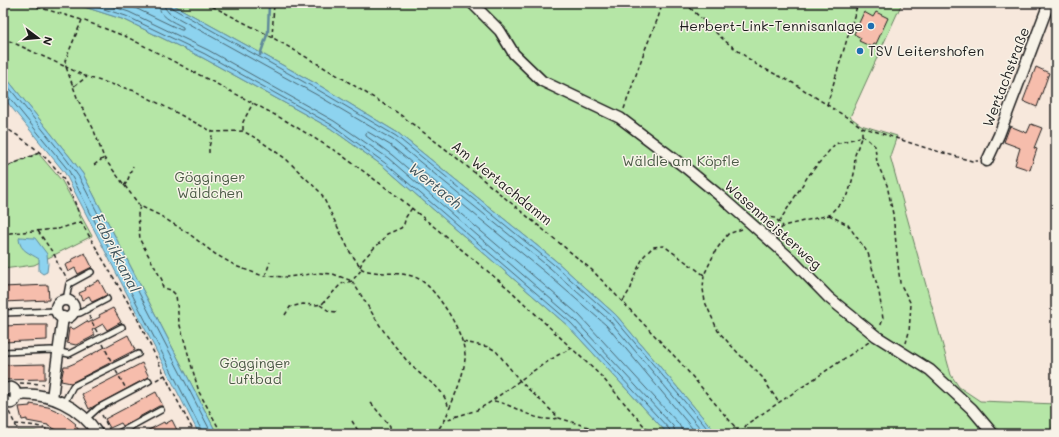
<svg xmlns="http://www.w3.org/2000/svg" width="1059" height="437" viewBox="0 0 1059 437" font-family="Mali,sans-serif">
	<style>
		.green { fill: #b5e6a6; stroke: #688161 }
		.water { fill: #8dd3ef; stroke: #608a9b }
		.lines { fill: none; stroke-linecap: round; stroke-linejoin: round }
		.shore { stroke: #496570; stroke-width: 1 }
		.stream { stroke: #608a9b; stroke-width: 2.5 }
		.building { fill: #f6bdac; stroke: #1c1c1c }
		.lane-casing { stroke: #1c1c1c; stroke-width: 8 }
		.street-casing { stroke: #1c1c1c; stroke-width: 13 }
		.path { stroke: #1c1c1c; stroke-width: 1.5; stroke-dasharray: 4 3; stroke-linecap: butt }
		.lane { stroke: #f7f3e8; stroke-width: 5 }
		.street { stroke: #f7f3e8; stroke-width: 10 }
		.poi-dot { fill: #1f6fb2; stroke: #f7f3e8; stroke-width: 1.5 }
		.labels { text-anchor: middle; stroke-width: 3; stroke-linejoin: round; paint-order: stroke }
		.poi-label { font-size: 14px; fill: #1c1c1c; stroke: #f7f3e8; text-anchor: end }
		.street-label { font-size: 14px; fill: #1c1c1c; stroke: #f7f3e8 }
		.park-label { font-size: 14px; fill: #4a5945; stroke: #f7f3e8 }
		.water-label { font-size: 15px; font-style: italic; fill: #3e535b; stroke: #f7f3e8 }
	</style>
	<rect width="100%" height="100%" fill="#f7e8dc"/>
	<filter id="ink" filterUnits="userSpaceOnUse"><feTurbulence type="fractalNoise" baseFrequency=".025" numOctaves="2"/><feDisplacementMap in="SourceGraphic" scale="8" xChannelSelector="R" yChannelSelector="G"/><feConvolveMatrix kernelMatrix="1 2 1 2 8 2 1 2 1" color-interpolation-filters="sRGB"/></filter>
	<g filter="url(#ink)">
		<g class="green">
			<polygon points="3,3 72,3 125,20 203,58 330,128 383,166 568,326 668,434 217,434 83,174 70,157 3,74"/>
			<polygon points="170,3 902,3 850,117 861,125 897,136 890,156 951,375 959,387 980,401 1056,404 1056,414 1050,434 717,434 616,315 556,261 398,133 322,87"/>
			<polygon points="38,153 62,181 92,236 34,265 3,269 3,168"/>
			<polygon points="20,431 35,431 45,434 22,434"/>
		</g>
		<g class="water">
			<polygon points="72,3 170,3 322,87 398,133 556,261 616,315 717,434 668,434 568,326 383,166 330,128 203,58 125,20"/>
			<polygon points="3,74 70,157 83,174 217,434 199,434 65,173 3,97"/>
			<path d="M20,237C25,237 29,238 35,238L47,254L48,264L47,272L43,274L39,271V259C30,253 20,251 19,239Z"/>
		</g>
		<g class="lines">
			<g class="shore">
				<polyline points="85,3 126,16 205,54 332,125 385,163 571,323 670,430 671,434"/>
				<polyline points="102,3 129,12 208,50 334,121 388,158 575,320 673,426 676,434"/>
				<path d="M122,3L131,6L181,30H183V27C172,21 159,17 158,3"/>
				<polyline points="164,3 165,8 169,13 317,95 393,140 550,268 610,321 705,434"/>
				<polyline points="169,3 172,8 320,91 396,136 553,264 613,317 712,434"/>
				<polyline points="3,80 67,160 79,177 212,434"/>
				<polyline points="3,95 8,96 69,171 202,431 202,434"/>
				<polyline points="682,434 681,428 678,423 579,315 392,155 366,136 366,133 368,132 390,145 546,273 606,325 697,434"/>
			</g>
			<polyline class="stream" points="260,55 268,32 269,3"/>
		</g>
		<g class="building">
			<polygon points="864,12 873,17 876,12 888,18 876,44 874,44 872,47 859,41 861,38 854,34"/>
			<polygon points="1036,67 1049,73 1037,107 1023,101"/>
			<polygon points="1031,124 1042,128 1034,148 1037,149 1030,170 1015,165 1020,148 1004,142 1010,126 1027,133"/>
			<polygon points="85,253 92,267 78,274 75,268 68,272 65,265 72,262 71,260"/>
			<polygon points="99,280 107,295 92,302 89,296 82,300 79,293 86,290 85,288"/>
			<polygon points="48,285 49,300 3,302 3,287"/>
			<polygon points="113,308 121,322 107,330 103,324 92,330 95,335 90,338 76,345 67,343 69,328 74,329 87,321 88,323 100,317 99,315"/>
			<polygon points="31,325 47,325 47,340 3,342 3,326"/>
			<polygon points="128,335 135,350 71,383 61,381 64,366 68,366 75,363"/>
			<polygon points="142,363 149,377 89,409 82,394"/>
			<polygon points="45,364 45,379 3,380 3,365"/>
			<polygon points="156,392 163,406 159,406 123,426 121,423 110,428 105,419"/>
			<polygon points="30,404 48,407 62,413 76,424 75,425 82,434 62,434 55,429 48,426 48,425 27,421 27,419 22,420 19,407 30,406"/>
			<polygon points="172,420 179,434 141,434 164,422 165,424"/>
		</g>
		<g class="lines">
			<g class="lane-casing">
				<g id="lane">
					<polyline points="66,300 69,284 91,272"/>
					<polyline points="3,313 56,311"/>
					<polyline points="73,314 80,313 107,299"/>
					<polyline points="3,352 51,350 69,354 122,327"/>
					<polyline points="64,403 73,386 138,354"/>
					<polyline points="86,419 98,408 149,381"/>
					<polyline points="117,434 161,410"/>
				</g>
			</g>
			<g class="street-casing">
				<g id="street">
					<polyline points="472,3 500,31 514,54 542,81 620,118 686,168 720,196 791,259 829,298 876,336 930,370 972,409 993,434"/>
					<polyline points="987,161 999,135 1049,3"/>
					<circle cx="65" cy="309" r="9"/>
					<path d="M3,392C20,375 20,416 3,399"/>
					<path d="M17,395C50,392 79,406 98,434"/>
					<polyline points="52,398 63,317"/>
				</g>
			</g>
			<g class="path">
				<polyline points="24,3 82,20 127,37 253,103 288,122 340,154 397,196 509,289 602,377 651,434"/>
				<polyline points="206,3 268,35 342,78 398,113 452,154 592,270 679,361 741,434"/>
				<polyline points="685,3 725,41 757,65 793,83 862,127 926,148 972,161 978,161"/>
				<path d="M82,20L65,61L66,67L87,77L135,91L213,132L243,131L259,140L286,159L321,193L350,252L362,269C378,276 403,270 419,279C438,290 467,337 465,359C463,380 452,401 445,420"/>
				<path d="M3,38L66,67L78,100L93,128L104,158L140,206L159,215L188,233L215,254L238,267L263,276L287,277L320,273L333,274L352,281C366,302 378,325 394,345C401,353 408,363 416,370C432,385 443,387 449,409"/>
				<polyline points="272,38 274,3"/>
				<polyline points="74,86 87,77"/>
				<polyline points="827,105 858,3"/>
				<polyline points="624,109 644,52 658,18 661,8 659,3"/>
				<path d="M3,130L7,129C26,140 52,160 64,180C72,193 77,207 81,222L136,316L175,396L195,434"/>
				<polyline points="243,130 243,122 253,103"/>
				<polyline points="862,135 875,146 877,163 887,185 893,214 900,283 911,304 909,332 906,343"/>
				<polyline points="209,153 209,147 213,132"/>
				<polyline points="94,165 104,158"/>
				<polyline points="3,168 39,153"/>
				<polyline points="124,186 127,182 133,166"/>
				<polyline points="140,206 138,214 140,240 162,280 162,286 164,288 171,290 176,295 179,322 199,392 222,434"/>
				<polyline points="829,215 848,225 868,253 879,292 883,319 880,327"/>
				<polyline points="757,216 775,218 783,226"/>
				<polyline points="779,222 808,176 835,144 860,137"/>
				<polyline points="742,229 728,234 716,250 704,275 703,289 705,302 718,331 738,353 762,377 779,403"/>
				<polyline points="38,231 55,256 59,268 64,273 67,279"/>
				<polyline points="777,235 783,226 829,215 848,195 854,174 855,155 862,135 862,127"/>
				<polyline points="3,237 10,233 58,229 81,222"/>
				<polyline points="360,267 363,260 374,248 382,241 387,234 401,228 404,224 406,217 412,208"/>
				<polyline points="265,276 270,262"/>
				<polyline points="623,301 631,288 635,274 644,256 653,247 664,246 704,275"/>
				<polyline points="320,305 329,311 337,312"/>
				<polyline points="285,315 290,307 303,304 315,305 322,304 341,284 352,281 362,269"/>
				<polyline points="89,316 97,332"/>
				<polyline points="463,342 489,347 496,351 520,381 559,418 588,427 596,434"/>
				<polyline points="103,344 111,361"/>
				<polyline points="116,371 125,387"/>
				<polyline points="156,380 165,375"/>
				<polyline points="20,383 44,384"/>
				<path d="M494,401C517,405 534,424 559,418"/>
				<polyline points="371,403 390,426 390,430"/>
				<polyline points="9,412 20,434"/>
				<polyline points="102,415 110,431"/>
				<polyline points="352,421 360,434"/>
				<path d="M15,424C30,425 43,425 55,434"/>
				<polyline points="58,434 59,432"/>
				<polyline points="435,434 445,420 477,410 489,403 530,373 558,355 572,348"/>
				<polyline points="743,434 743,430 747,424 869,342"/>
			</g>
			<use href="#lane" class="lane"/>
			<use href="#street" class="street"/>
		</g>
	</g>
	<g class="poi-dot">
		<circle cx="871" cy="26" r="4"/>
		<circle cx="860" cy="51" r="4"/>
	</g>
	<g class="labels">
		<g class="poi-label">
			<text x="863" y="31">Herbert-Link-Tennisanlage</text>
			<text x="868" y="56" text-anchor="start">TSV Leitershofen</text>
		</g>
		<g class="street-label">
			<text transform="translate(1006 77) rotate(-69)" y="5">Wertachstraße</text>
			<text transform="translate(502 183) rotate(39)" y="5">Am Wertachdamm</text>
			<text transform="translate(773 225) rotate(42)" y="5">Wasenmeisterweg</text>
		</g>
		<g class="park-label">
			<text x="681" y="166">Wäldle am Köpfle</text>
			<text x="210" y="182">Gögginger<tspan x="210" dy="16">Wäldchen</tspan></text>
			<text x="255" y="368">Gögginger<tspan x="255" dy="16">Luftbad</tspan></text>
		</g>
		<g class="water-label">
			<text transform="translate(435 186) rotate(39)" y="5">Wertach</text>
			<text transform="translate(116 253) rotate(63)" y="5">Fabrikkanal</text>
		</g>
	</g>
	<rect width="1059" height="437" fill="none" stroke="#f7f3e8" stroke-width="16"/>
	<rect x="8" y="8" width="1043" height="421" fill="none" stroke="#1c1c1c" stroke-width="1.5" filter="url(#ink)"/>
	<g transform="translate(38 38) rotate(106)" stroke="#f7f3e8" stroke-width="3" paint-order="stroke">
	<path d="M0-3L7 15L0 10L-7 15Z" fill="#1c1c1c"/>
	<text y="-6" font-size="11" font-weight="bold" text-anchor="middle" fill="#1c1c1c">N</text>
	</g>
</svg>
